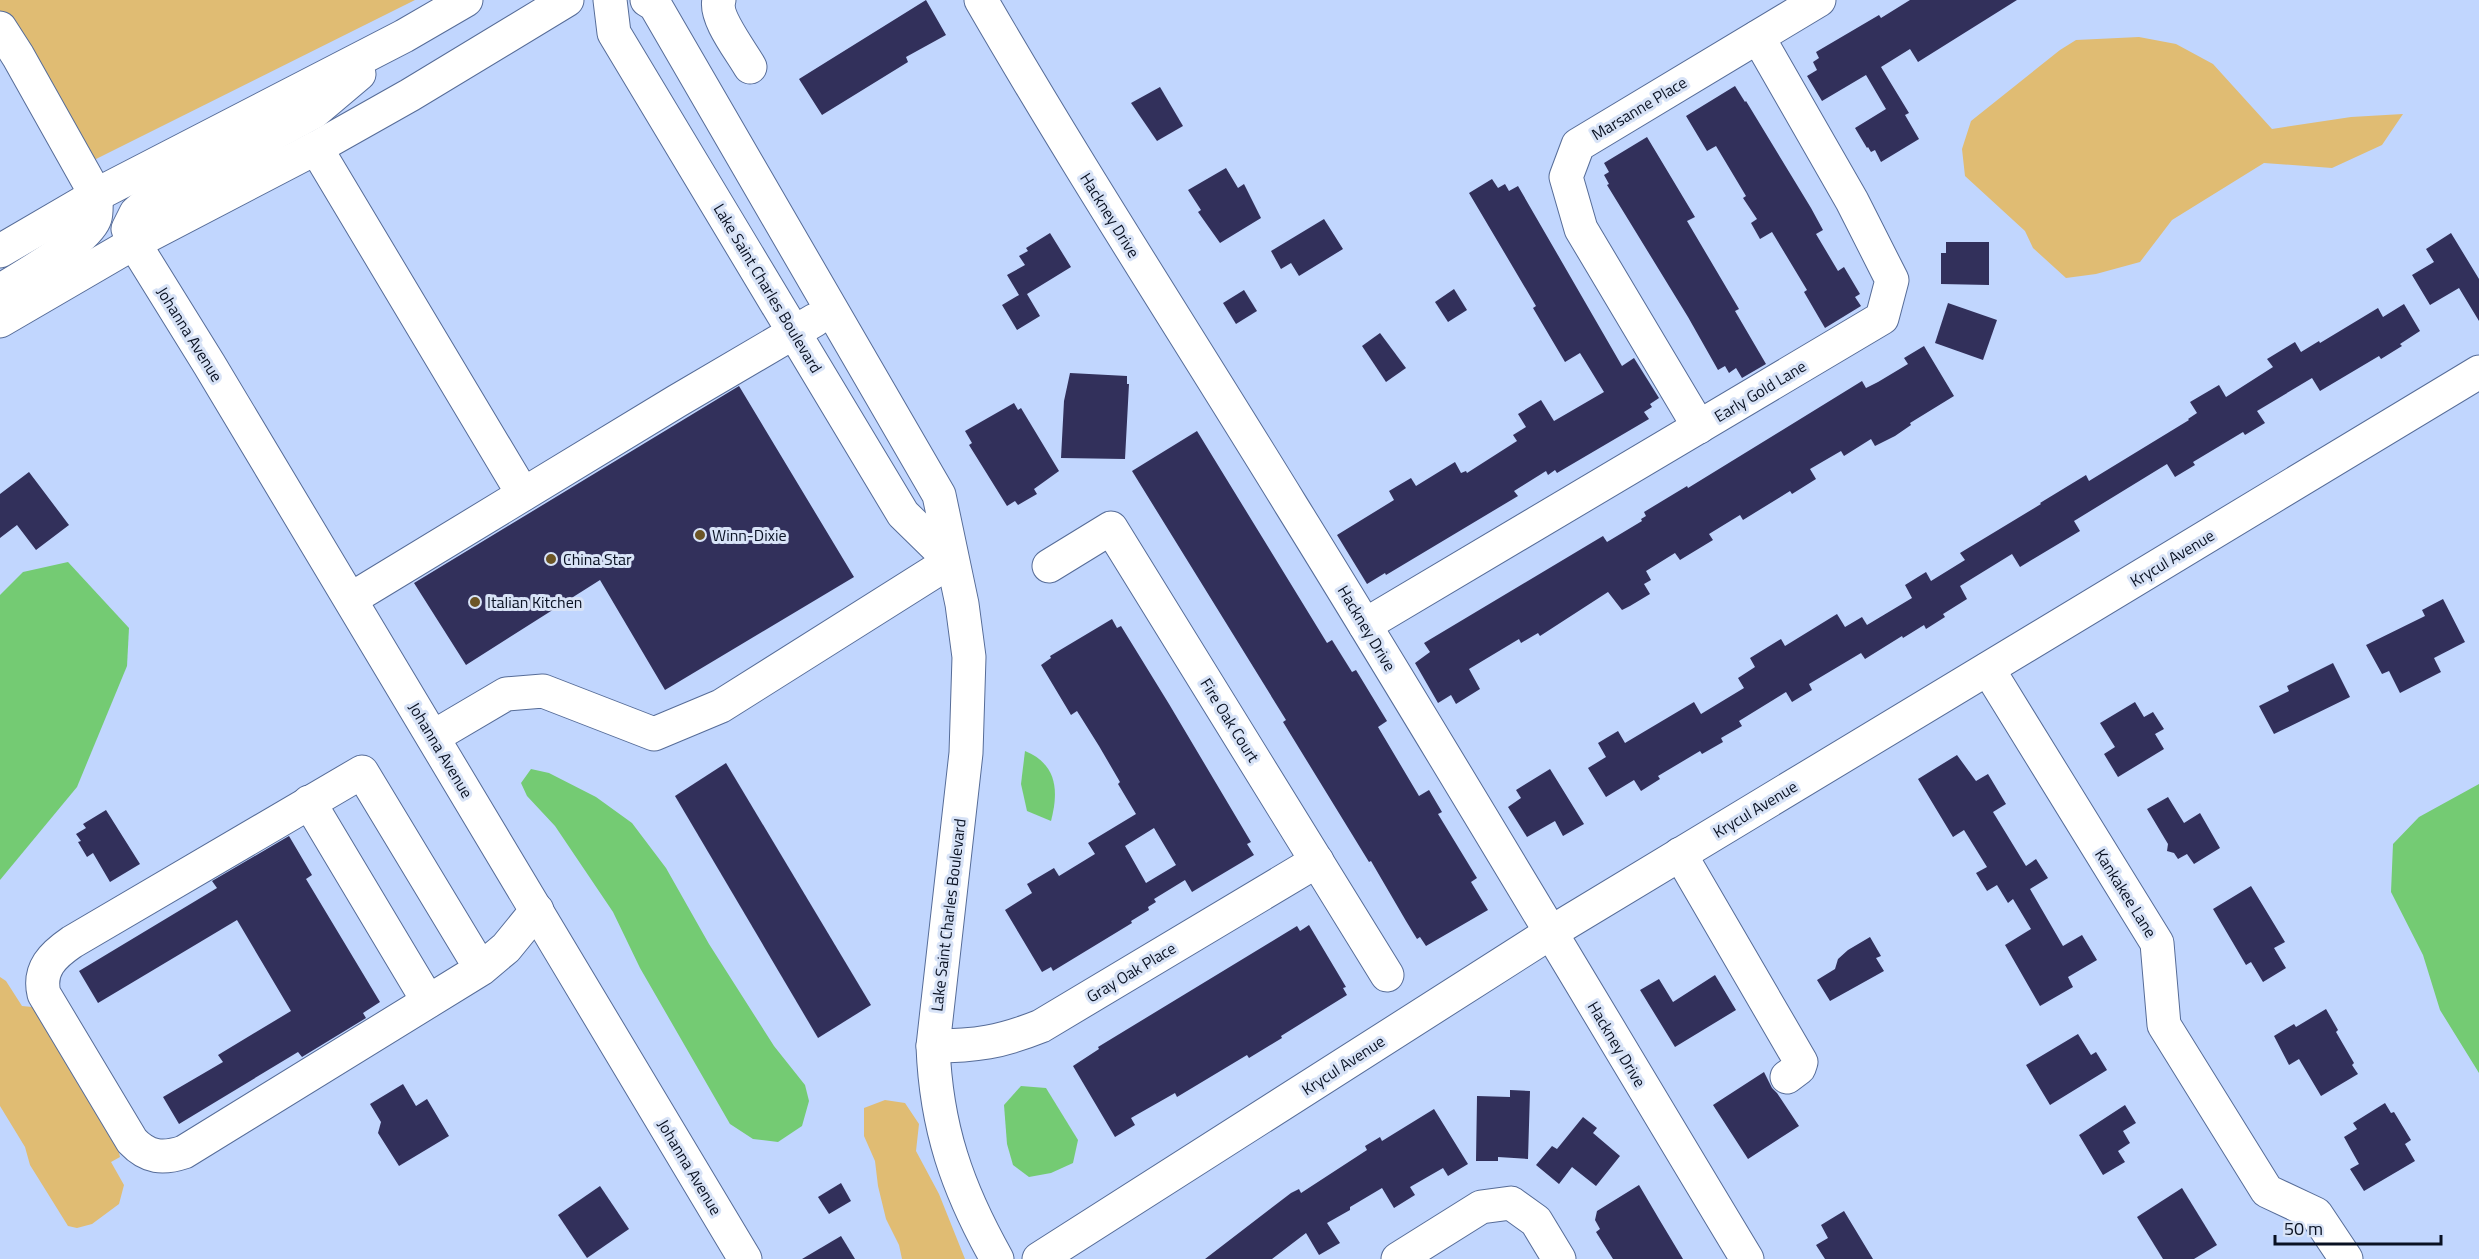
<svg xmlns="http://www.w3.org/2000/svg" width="2479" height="1259" viewBox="0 0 2479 1259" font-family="'Titillium Web',sans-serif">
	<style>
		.green { fill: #e0bc73 }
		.water { fill: #74cb73 }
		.building { fill: #32305b; fill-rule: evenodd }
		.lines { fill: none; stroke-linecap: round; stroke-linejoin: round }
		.minor-casing { stroke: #566c98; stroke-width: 35 }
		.major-casing { stroke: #566c98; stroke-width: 35 }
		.minor { stroke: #fff; stroke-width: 33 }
		.major { stroke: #fff; stroke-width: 33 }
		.poi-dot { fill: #6c5525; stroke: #d8e3f7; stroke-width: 2 }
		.labels { text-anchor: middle; stroke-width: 6; stroke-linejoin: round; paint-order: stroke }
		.street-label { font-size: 16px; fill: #091122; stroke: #d8e3f7 }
		.poi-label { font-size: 16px; fill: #091122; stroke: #d8e3f7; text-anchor: start }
	</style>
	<rect width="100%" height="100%" fill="#c1d6fe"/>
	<g class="green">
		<polygon points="0,0 415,0 88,163 0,15"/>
		<polygon points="2139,37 2176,44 2213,64 2272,129 2351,117 2403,114 2382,145 2332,168 2264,163 2172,220 2140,262 2096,274 2066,278 2033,248 2025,231 1965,176 1962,149 1971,121 2060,50 2076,40"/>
		<polygon points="0,977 6,981 22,1006 32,1007 40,1011 115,1136 120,1157 111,1162 124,1185 119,1204 92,1224 77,1228 68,1226 30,1165 25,1147 0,1106"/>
		<polygon points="885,1100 905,1103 919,1124 916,1151 939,1194 965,1259 902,1259 899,1245 886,1219 878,1186 875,1161 864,1136 864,1108"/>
	</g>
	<g class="water">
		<polygon points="68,562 129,628 127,666 77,787 0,880 0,595 23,572"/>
		<path d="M1025,751C1057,764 1059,791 1051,821L1027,811L1021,784Z"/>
		<polygon points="531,769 549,773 596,797 632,823 666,868 709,944 774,1046 805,1085 809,1101 802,1126 778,1142 753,1139 730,1124 640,968 613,912 555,826 527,796 521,783"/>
		<polygon points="2479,784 2479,1073 2440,1010 2423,955 2391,892 2393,844 2419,817"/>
		<polygon points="1021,1086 1046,1088 1078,1140 1073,1163 1051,1173 1029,1177 1013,1165 1007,1144 1004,1105"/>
	</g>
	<g class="building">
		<polygon points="926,0 946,35 906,57 908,62 822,115 799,79"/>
		<polygon points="1910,0 2017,0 1918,62 1910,49 1881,67 1909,113 1905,115 1919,139 1881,162 1875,150 1871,152 1868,147 1867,148 1855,128 1886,109 1866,75 1822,101 1807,76 1817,70 1813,62 1819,58 1816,52 1879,15 1881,18"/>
		<polygon points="1735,86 1745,102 1746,101 1811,208 1823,230 1816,234 1838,271 1844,267 1860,294 1855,297 1861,306 1825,328 1804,292 1807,290 1772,232 1760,239 1751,223 1757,219 1743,198 1746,196 1716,146 1707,151 1686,116"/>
		<polygon points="1160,87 1183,126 1157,141 1131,103"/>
		<polygon points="1647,137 1695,217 1687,221 1739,309 1735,311 1766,364 1742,378 1736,368 1729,373 1725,366 1718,370 1688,317 1607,185 1609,184 1604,175 1609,172 1604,163"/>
		<polygon points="1226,168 1238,188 1244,184 1261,218 1220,243 1198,212 1201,210 1188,190"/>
		<polygon points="1492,179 1498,188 1505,184 1509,191 1518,186 1622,366 1634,358 1659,398 1650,404 1652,407 1644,412 1649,419 1557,473 1555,470 1548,475 1546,471 1514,491 1518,496 1386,575 1385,573 1367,584 1337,535 1394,500 1389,491 1411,478 1416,486 1455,462 1461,473 1466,471 1467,473 1517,441 1513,435 1526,427 1518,414 1541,400 1554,421 1604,392 1580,353 1565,362 1533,308 1536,306 1469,193"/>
		<polygon points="1324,219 1343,249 1299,276 1291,263 1281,269 1271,251"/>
		<polygon points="1050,233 1071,267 1027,294 1040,316 1017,330 1002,305 1019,295 1007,275 1025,265 1019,256 1028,251 1026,248"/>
		<polygon points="2451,233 2479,279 2479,321 2459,288 2430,305 2412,275 2434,262 2426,249"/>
		<polygon points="1946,242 1989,242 1989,285 1941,284 1941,253 1946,253"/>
		<polygon points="1454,289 1467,310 1448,322 1435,302"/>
		<polygon points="1244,290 1257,311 1236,324 1223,303"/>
		<polygon points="1948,303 1997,320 1983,360 1935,343"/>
		<polygon points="2404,304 2420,331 2400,344 2402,346 2381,359 2379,356 2320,391 2312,378 2257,411 2265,423 2245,435 2243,432 2193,462 2195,465 2175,477 2167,464 2074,521 2080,531 2020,567 2012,554 1960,586 1967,599 1943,614 1945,617 1926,629 1924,625 1903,638 1902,636 1865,659 1861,653 1809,684 1812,690 1792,702 1786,692 1739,721 1742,726 1721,738 1723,742 1702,754 1700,751 1658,776 1660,779 1641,791 1634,780 1606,797 1588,768 1606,757 1598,743 1618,731 1625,743 1694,702 1701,714 1744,688 1738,678 1755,667 1750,658 1781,639 1785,646 1837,614 1845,627 1862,617 1867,625 1912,598 1905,585 1926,572 1931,581 1965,560 1960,553 2041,504 2040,503 2086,475 2089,481 2189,420 2188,419 2197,413 2190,402 2219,385 2226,397 2273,367 2267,359 2295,342 2301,352 2319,341 2320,343 2378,308 2383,317"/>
		<polygon points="1380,333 1406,368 1386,382 1362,346"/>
		<polygon points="1924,346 1954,396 1910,423 1911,425 1895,436 1875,446 1871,439 1844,456 1841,451 1810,469 1816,479 1792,494 1790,491 1743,520 1740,515 1709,534 1713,540 1680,560 1675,553 1646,571 1651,580 1644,584 1650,594 1630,606 1622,610 1608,592 1540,636 1538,633 1521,643 1519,639 1469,669 1480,689 1456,704 1451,695 1438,703 1415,663 1430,652 1424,643 1603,536 1607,542 1642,521 1641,519 1646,516 1644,512 1687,486 1688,488 1862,381 1866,388 1878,382 1908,364 1904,358"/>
		<polygon points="1070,373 1127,376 1127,384 1129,384 1125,459 1061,458 1064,401"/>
		<polygon points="739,386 854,577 665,690 600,580 466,665 414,583"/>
		<polygon points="1014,403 1018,410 1021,408 1059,471 1034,489 1037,494 1018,505 1015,501 1007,506 969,445 972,443 965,431"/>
		<polygon points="1197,431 1327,643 1332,640 1352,672 1356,670 1387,721 1378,727 1419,796 1429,790 1442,812 1438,814 1477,878 1471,882 1488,910 1426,946 1420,937 1417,939 1406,921 1371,861 1369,862 1283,722 1286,720 1132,471"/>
		<polygon points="29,472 69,525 36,550 17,525 0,538 0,494"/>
		<polygon points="2443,599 2465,642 2434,658 2441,672 2400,693 2389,671 2382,674 2366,645 2425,616 2422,610"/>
		<path d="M1112,619L1117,628L1121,626L1169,704L1251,842L1247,844L1254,855L1192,892L1185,880L1154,899L1156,902L1148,907L1149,910L1131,921L1132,923L1053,971L1051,967L1042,972L1005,910L1032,893L1027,884L1054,868L1059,876L1095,854L1088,843L1136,814L1118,784L1120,782L1099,746L1077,711L1071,715L1041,665L1051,658L1050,656ZM1154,828L1176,865L1146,883L1125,846Z"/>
		<polygon points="2333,663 2350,697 2274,734 2259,706 2289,691 2287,686"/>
		<polygon points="2135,702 2144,717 2153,712 2164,729 2155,734 2164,749 2118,777 2104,754 2115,747 2100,723"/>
		<polygon points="1957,755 1976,781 1988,774 2006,804 1993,812 2026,866 2036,859 2048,878 2030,889 2063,946 2082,935 2097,960 2068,977 2073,987 2040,1006 2005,945 2031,929 2013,899 2008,903 1997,885 1987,891 1976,873 1987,867 1964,830 1953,837 1918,779"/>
		<polygon points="726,763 871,1005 818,1038 675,796"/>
		<polygon points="1550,769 1584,824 1563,836 1555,821 1527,837 1508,807 1521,798 1516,790"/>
		<polygon points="2168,797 2184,823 2200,813 2220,848 2194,864 2187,854 2178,859 2174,853 2167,851 2168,844 2147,809"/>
		<polygon points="106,810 140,864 110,882 93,853 87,857 78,842 81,841 76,834 86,828 83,824"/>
		<polygon points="289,836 312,875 306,879 380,1002 363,1013 366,1018 302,1057 298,1052 179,1124 163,1097 223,1062 218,1055 291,1011 237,920 98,1003 79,971 217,888 212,881"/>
		<polygon points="2251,886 2285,942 2274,948 2286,968 2263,982 2251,962 2246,965 2213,909"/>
		<polygon points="1309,925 1346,987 1343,988 1347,995 1281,1036 1282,1038 1249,1058 1247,1055 1177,1097 1175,1093 1131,1118 1135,1125 1115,1137 1073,1066 1099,1049 1098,1047 1297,926 1300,931"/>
		<polygon points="1870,937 1881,956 1876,958 1884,971 1830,1001 1817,980 1835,969 1838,959 1848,950"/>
		<polygon points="1715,975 1736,1010 1675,1047 1640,990 1659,979 1673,1002"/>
		<polygon points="2326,1009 2338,1030 2336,1032 2354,1063 2352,1065 2358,1074 2321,1096 2299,1059 2289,1065 2274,1036 2294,1024 2296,1027"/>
		<polygon points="2078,1034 2091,1055 2096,1052 2107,1070 2050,1105 2026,1065"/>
		<polygon points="1764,1072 1772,1088 1777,1093 1799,1126 1748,1159 1713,1105"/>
		<polygon points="403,1084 416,1106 427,1099 449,1136 399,1166 378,1133 381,1122 370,1104"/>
		<polygon points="1510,1090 1530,1091 1528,1159 1498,1157 1498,1161 1476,1161 1477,1096 1510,1097"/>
		<polygon points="2385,1103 2391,1113 2394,1112 2411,1140 2405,1144 2415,1161 2364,1191 2350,1169 2359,1164 2344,1137 2357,1129 2353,1123"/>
		<polygon points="2125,1105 2136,1123 2123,1131 2130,1143 2118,1151 2125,1162 2103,1175 2079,1135"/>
		<polygon points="1434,1109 1468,1164 1448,1176 1443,1168 1410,1187 1415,1195 1394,1208 1382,1188 1350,1207 1350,1210 1327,1223 1340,1243 1319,1255 1306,1233 1272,1259 1205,1259 1291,1193 1299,1189 1301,1193 1367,1150 1365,1146 1380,1137 1382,1141"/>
		<polygon points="1583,1117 1597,1128 1593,1133 1620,1156 1596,1186 1572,1167 1559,1184 1536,1165 1552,1146 1557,1149"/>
		<polygon points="841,1183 851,1201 829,1214 818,1197"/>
		<polygon points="1639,1185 1659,1219 1683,1259 1613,1259 1596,1232 1600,1229 1595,1220 1597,1211"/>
		<polygon points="600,1186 629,1229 587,1258 558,1215"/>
		<polygon points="2182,1188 2217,1245 2194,1259 2163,1259 2137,1217"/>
		<polygon points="1844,1211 1873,1259 1825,1259 1816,1245 1828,1238 1821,1225"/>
		<polygon points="841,1236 855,1259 802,1259"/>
	</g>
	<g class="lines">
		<g class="minor-casing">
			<g id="minor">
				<polyline points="610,0 614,33 903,514 951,561"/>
				<path d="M647,0L655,5L939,495L962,604L969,657L966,753L933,1046C936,1127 957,1188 997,1259"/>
				<path d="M719,0C714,17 741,51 750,67"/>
				<path d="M981,0C1080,171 1188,337 1291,505C1446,755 1595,1007 1747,1259"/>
				<polyline points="0,28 18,56 96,195"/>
				<polyline points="316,148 523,494"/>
				<polyline points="134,243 209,364 745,1259"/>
				<polyline points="1699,427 1581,229 1566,177 1578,145 1819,0"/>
				<polyline points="1049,566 1111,528 1387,975"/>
				<polyline points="351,599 677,401 815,320"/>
				<polyline points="1365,625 1882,318 1892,280 1852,201 1758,37"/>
				<polyline points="1988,669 2157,943 2164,1025 2267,1191 2316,1214 2346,1259"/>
				<polyline points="433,737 506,694 543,691 654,734 721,706 951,561"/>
				<polyline points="309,802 428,1001"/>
				<polyline points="1680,854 1801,1062 1799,1068 1787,1077"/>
				<path d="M481,969L362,772L72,942C53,955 38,969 44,994L132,1141C148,1158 163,1159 184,1152L481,969L506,948L537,910"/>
				<path d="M933,1046C976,1046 1001,1042 1041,1026L1317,861"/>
				<polyline points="1039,1259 1550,933 2479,372"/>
				<polyline points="1398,1259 1481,1207 1511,1203 1536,1221 1559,1259"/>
			</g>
		</g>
		<g class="major-casing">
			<g id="major">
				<polyline points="134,243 128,229 136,213 152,199 314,112 359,74"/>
				<polyline points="0,251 96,195 404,36 466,0"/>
				<path d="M0,291C21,277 88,241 95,218C97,212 96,202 96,195"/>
				<polyline points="0,321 134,243 316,148 410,95 567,0"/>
			</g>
		</g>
		<use href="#minor" class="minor"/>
		<use href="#major" class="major"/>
	</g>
	<g class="poi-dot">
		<circle cx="700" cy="535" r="6"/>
		<circle cx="551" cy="559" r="6"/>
		<circle cx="475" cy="602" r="6"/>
	</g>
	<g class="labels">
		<g class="street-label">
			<text transform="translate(1639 108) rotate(-31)" y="6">Marsanne Place</text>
			<text transform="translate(1110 215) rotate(58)" y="6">Hackney Drive</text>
			<text transform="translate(768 288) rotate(59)" y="6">Lake Saint Charles Boulevard</text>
			<text transform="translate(190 334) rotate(58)" y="6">Johanna Avenue</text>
			<text transform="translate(1760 391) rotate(-31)" y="6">Early Gold Lane</text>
			<text transform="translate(2172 558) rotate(-31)" y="6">Krycul Avenue</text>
			<text transform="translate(1367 628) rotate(59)" y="6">Hackney Drive</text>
			<text transform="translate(1230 720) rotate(58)" y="6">Fire Oak Court</text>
			<text transform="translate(441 750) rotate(59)" y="6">Johanna Avenue</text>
			<text transform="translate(1755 809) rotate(-31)" y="6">Krycul Avenue</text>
			<text transform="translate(2126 893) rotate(58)" y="6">Kankakee Lane</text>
			<text transform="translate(948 915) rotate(-83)" y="6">Lake Saint Charles Boulevard</text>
			<text transform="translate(1131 972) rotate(-31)" y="6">Gray Oak Place</text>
			<text transform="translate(1617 1044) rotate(59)" y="6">Hackney Drive</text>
			<text transform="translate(1343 1065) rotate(-33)" y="6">Krycul Avenue</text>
			<text transform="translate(690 1167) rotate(59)" y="6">Johanna Avenue</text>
		</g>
		<g class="poi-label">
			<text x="712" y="541">Winn-Dixie</text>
			<text x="563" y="565">China Star</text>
			<text x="487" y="608">Italian Kitchen</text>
		</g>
	</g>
	<path d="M2275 1235v9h166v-9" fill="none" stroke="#091122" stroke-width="3"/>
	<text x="2284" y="1235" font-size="18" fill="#091122" stroke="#d8e3f7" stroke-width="4.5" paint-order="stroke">50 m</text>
</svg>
